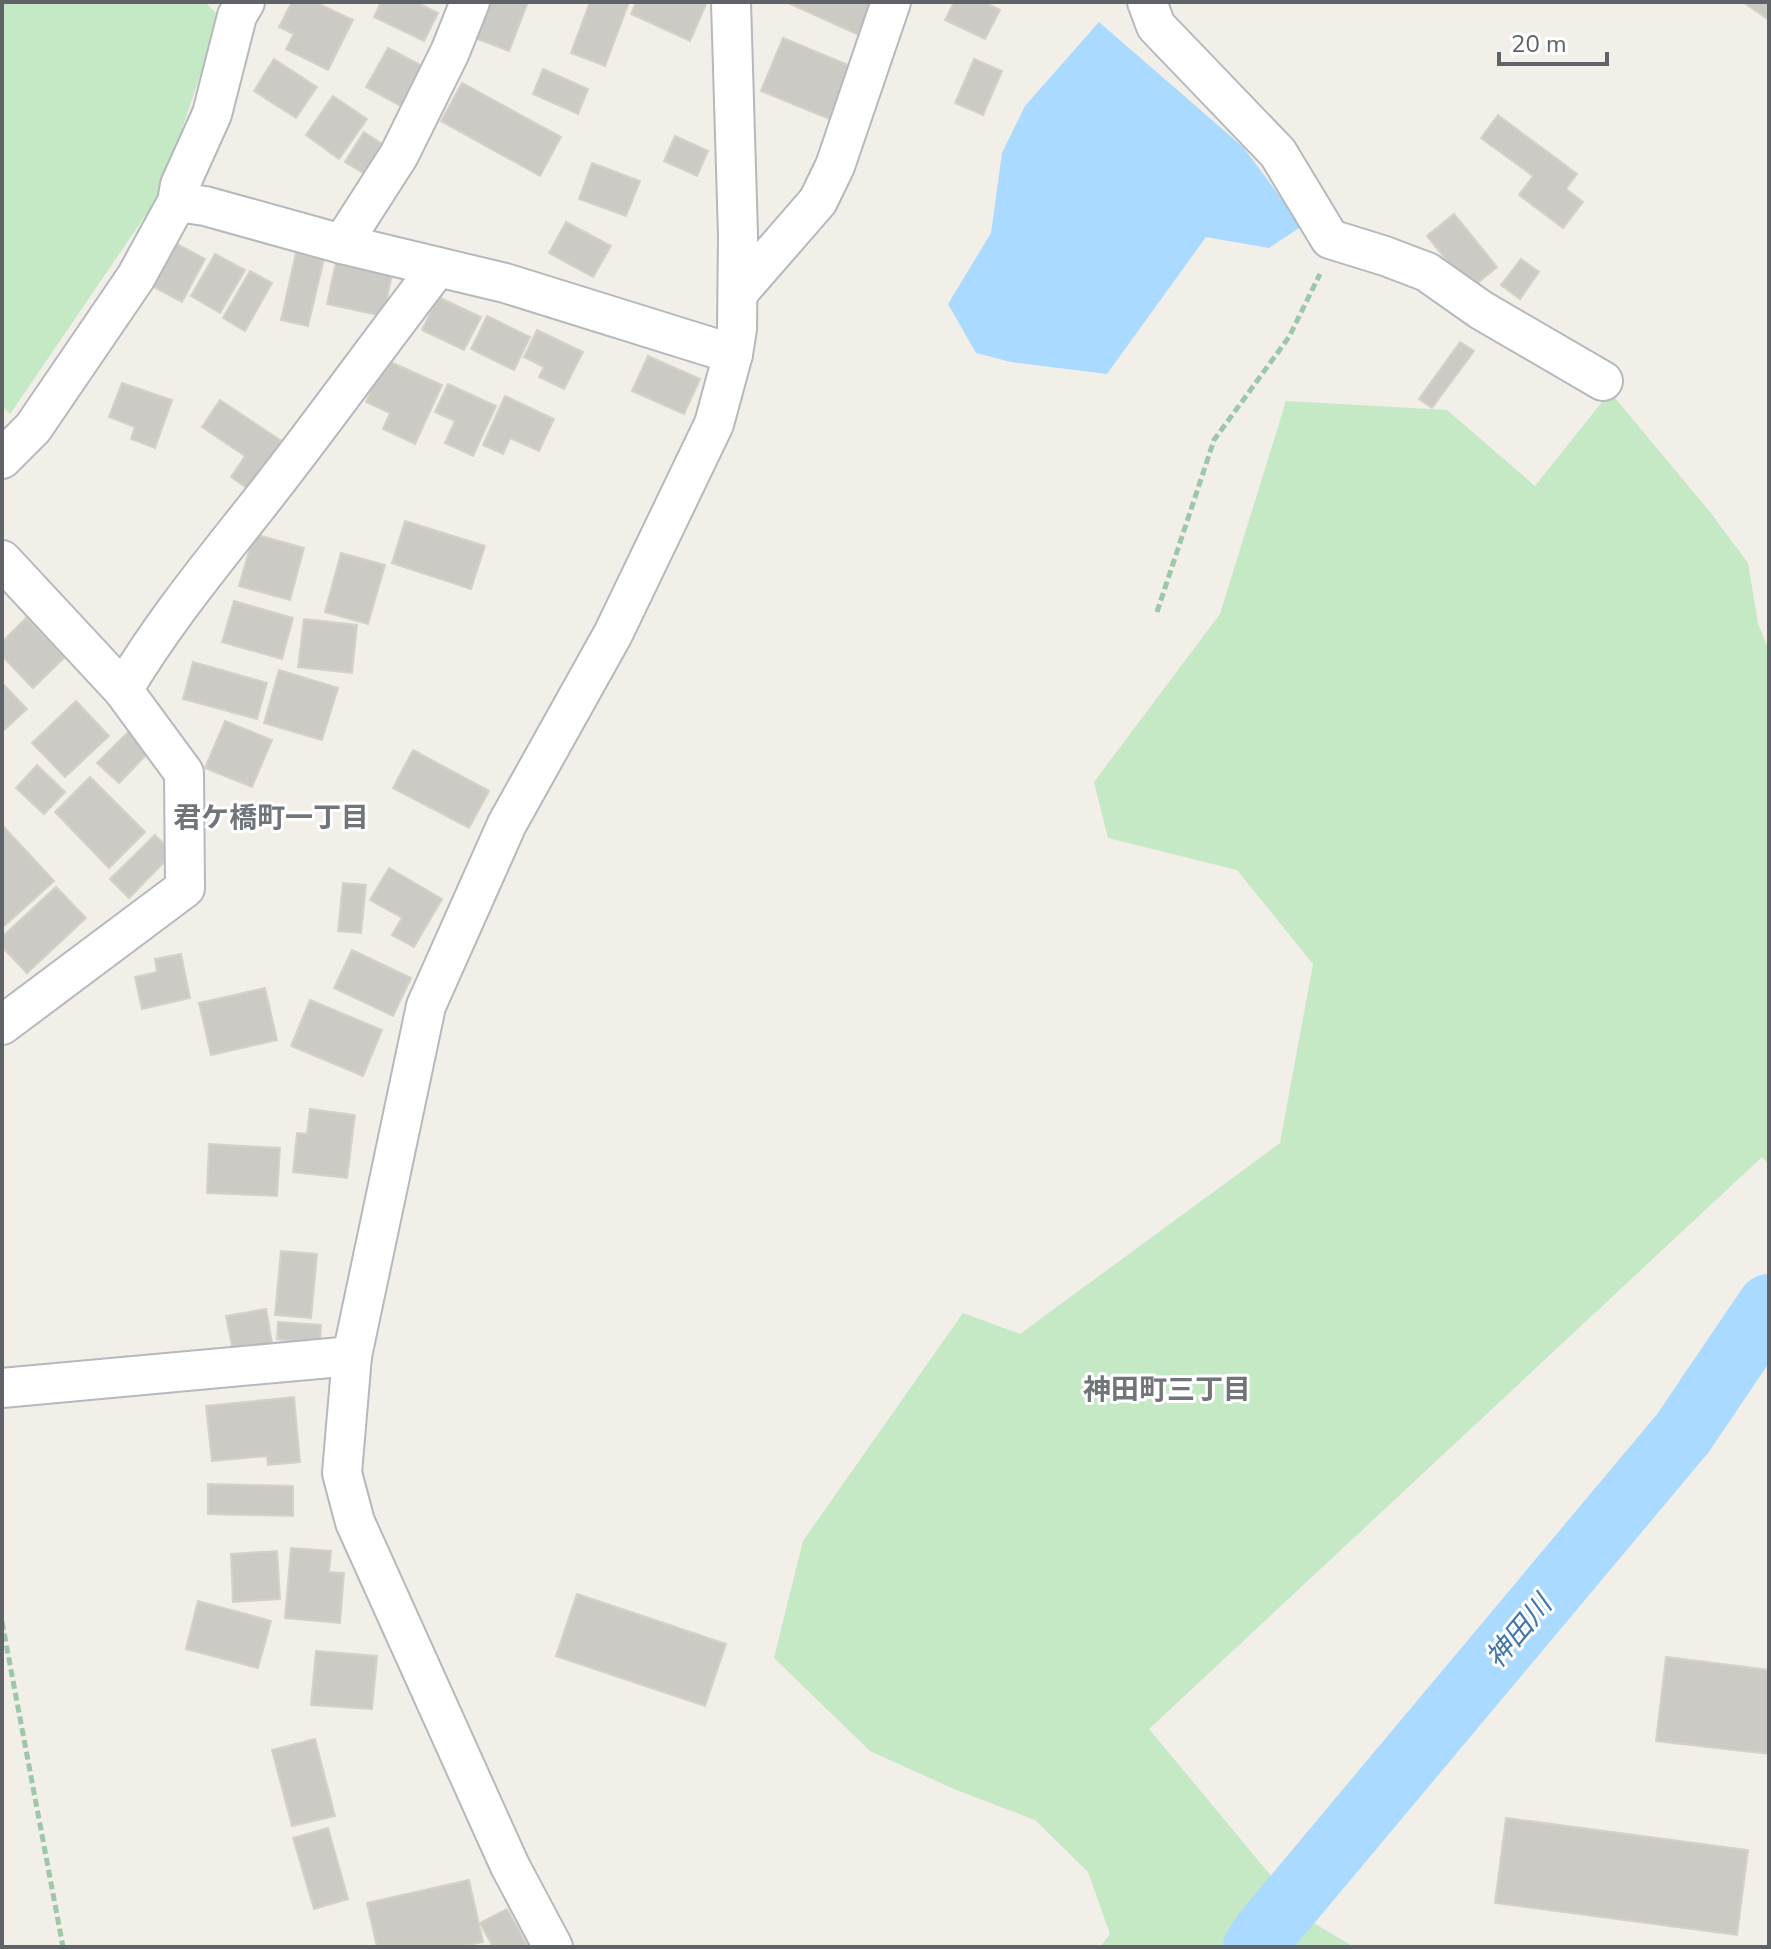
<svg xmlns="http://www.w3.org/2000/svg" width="1771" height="1949" viewBox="0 0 1771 1949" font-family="'Nunito Sans','Noto Sans JP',sans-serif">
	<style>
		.green { fill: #c5e8c5 }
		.water { fill: #aadaff }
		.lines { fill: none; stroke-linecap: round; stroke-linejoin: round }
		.river { stroke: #aadaff; stroke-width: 64 }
		.building { fill: #cccac5; stroke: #d6d1c6; stroke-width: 2 }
		.minor-casing { stroke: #b5b8bc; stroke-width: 42 }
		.path { stroke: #9cc7a9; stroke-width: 5; stroke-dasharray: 8 4; stroke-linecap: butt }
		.minor { stroke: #fff; stroke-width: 38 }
		.labels { text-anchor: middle; stroke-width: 6; stroke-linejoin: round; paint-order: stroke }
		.neighbourhood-label { font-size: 28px; font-weight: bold; fill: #70757a; stroke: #fff }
		.water-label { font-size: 28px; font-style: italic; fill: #4174aa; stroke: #fff }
	</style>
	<rect width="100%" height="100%" fill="#f1efe8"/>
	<g class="green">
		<polygon points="2,2 199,2 207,4 216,13 206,58 160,194 10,414 2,406"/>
		<polygon points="1610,392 1710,512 1748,563 1758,623 1769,651 1769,1165 1762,1157 1149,1729 1307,1919 1354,1947 1100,1947 1110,1934 1088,1872 1035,1820 954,1789 870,1751 774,1658 803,1541 963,1313 1020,1334 1280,1143 1313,964 1237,870 1108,838 1094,782 1220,614 1286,401 1447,410 1535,486"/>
	</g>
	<polygon class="water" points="1099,22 1243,147 1302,226 1269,248 1206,237 1107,374 1011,362 976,353 948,304 991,233 1002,153 1025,106"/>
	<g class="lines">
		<polyline class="river" points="1255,1947 1266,1931 1683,1433 1769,1306"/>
	</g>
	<g class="building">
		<polygon points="292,2 315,2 353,20 328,70 286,49 294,34 279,27"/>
		<polygon points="381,2 416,2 438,13 424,41 374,17"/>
		<polygon points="486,2 528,2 509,51 472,37"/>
		<polygon points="590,2 629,2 605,66 571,53"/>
		<polygon points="636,2 707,2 690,41 631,14"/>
		<polygon points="786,2 876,2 861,36"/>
		<polygon points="954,2 984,2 1000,10 985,39 945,20"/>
		<polygon points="1743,2 1769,2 1769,20"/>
		<polygon points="783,38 853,67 832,120 761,91"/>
		<polygon points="388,48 428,69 406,109 366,87"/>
		<polygon points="274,59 317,87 296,118 254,91"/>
		<polygon points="974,59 1002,71 983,115 955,103"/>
		<polygon points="543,69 588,89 578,114 533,94"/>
		<polygon points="462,83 561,137 540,176 441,121"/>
		<polygon points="333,96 367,119 339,159 306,135"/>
		<polygon points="1498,115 1577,174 1566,189 1583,202 1563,228 1519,195 1533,176 1481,138"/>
		<polygon points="364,132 390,149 371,178 345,162"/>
		<polygon points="675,136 708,151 697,176 664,161"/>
		<polygon points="592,163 640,181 626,216 579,199"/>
		<polygon points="1454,214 1497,267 1470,289 1427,236"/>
		<polygon points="566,222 611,246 593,277 549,253"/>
		<polygon points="175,243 205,259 182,302 152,286"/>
		<polygon points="296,253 324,259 308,326 281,320"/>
		<polygon points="215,254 245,270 220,313 191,296"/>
		<polygon points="1521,259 1539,272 1520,299 1501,285"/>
		<polygon points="336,262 392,275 383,316 327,304"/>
		<polygon points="250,271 272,283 245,331 223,318"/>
		<polygon points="438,297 481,317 464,350 422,330"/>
		<polygon points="487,316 530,337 514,370 471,349"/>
		<polygon points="537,330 583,352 564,389 539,377 544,367 524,357"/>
		<polygon points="1460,342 1474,351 1432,408 1419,399"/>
		<polygon points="648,356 700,379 684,414 632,391"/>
		<polygon points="386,360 442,385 415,444 383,429 390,413 366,402"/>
		<polygon points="122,383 172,400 155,448 131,439 135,427 109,417"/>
		<polygon points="448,384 496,406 473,456 445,443 455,421 435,412"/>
		<polygon points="505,396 554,419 539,451 510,438 503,454 483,445"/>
		<polygon points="220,400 283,442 250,490 231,477 245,456 202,427"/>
		<polygon points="405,521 485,546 471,589 392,563"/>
		<polygon points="254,534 304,548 290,600 239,586"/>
		<polygon points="341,553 385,565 368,624 325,612"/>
		<polygon points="234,601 293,618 282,659 222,642"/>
		<polygon points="26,618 65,657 33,688 2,656 2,642"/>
		<polygon points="304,619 357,625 352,673 298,667"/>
		<polygon points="193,662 267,683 257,719 183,699"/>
		<polygon points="279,670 338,688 322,740 264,723"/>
		<polygon points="2,683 27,709 2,732"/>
		<polygon points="76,701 109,736 65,777 32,743"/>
		<polygon points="225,721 272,740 252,787 205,768"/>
		<polygon points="129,731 150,751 119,783 97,763"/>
		<polygon points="413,750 489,791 469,828 393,788"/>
		<polygon points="37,765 65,792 44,814 16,788"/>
		<polygon points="90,777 145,832 109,868 55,812"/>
		<polygon points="2,825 54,881 2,928"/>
		<polygon points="155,835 173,853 129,898 110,879"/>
		<polygon points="389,868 442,899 414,947 392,935 402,918 370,900"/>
		<polygon points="343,883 366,885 361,933 338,931"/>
		<polygon points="56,887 86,918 27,973 2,947 2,937"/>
		<polygon points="352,950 411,978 393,1016 334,988"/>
		<polygon points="181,954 190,998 142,1009 135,977 157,972 155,959"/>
		<polygon points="265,988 277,1040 211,1055 199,1003"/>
		<polygon points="310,1000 382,1030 363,1076 291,1046"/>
		<polygon points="310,1109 355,1115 347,1178 293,1172 297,1133 307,1134"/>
		<polygon points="209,1144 280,1148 277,1196 207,1193"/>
		<polygon points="281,1251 317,1254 311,1318 275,1315"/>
		<polygon points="266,1309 272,1343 233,1351 226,1316"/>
		<polygon points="278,1322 321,1325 320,1343 277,1339"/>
		<polygon points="294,1397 300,1462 268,1465 267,1456 212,1461 206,1406"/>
		<polygon points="208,1484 293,1486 293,1516 208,1514"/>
		<polygon points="291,1548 331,1551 329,1572 344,1573 340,1623 285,1618"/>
		<polygon points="277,1551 280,1599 233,1602 231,1554"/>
		<polygon points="577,1594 726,1644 705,1706 556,1656"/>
		<polygon points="198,1601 271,1621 258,1668 186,1649"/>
		<polygon points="316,1651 377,1656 372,1709 311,1705"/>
		<polygon points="1666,1657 1769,1670 1769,1754 1656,1741"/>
		<polygon points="315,1739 335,1816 292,1826 272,1750"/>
		<polygon points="1506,1818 1748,1850 1737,1935 1495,1903"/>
		<polygon points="328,1828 348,1899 314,1909 293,1838"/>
		<polygon points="469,1880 483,1942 459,1947 377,1947 367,1903"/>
		<polygon points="507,1909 528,1947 493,1947 480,1923"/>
	</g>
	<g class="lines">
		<g class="minor-casing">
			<g id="minor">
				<polyline points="1147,2 1156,26 1278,153 1330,239 1385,256 1427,272 1481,310 1603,381"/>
				<polyline points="177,202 205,206 342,244 505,283 733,354"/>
				<polyline points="342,244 399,155 450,52 470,2"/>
				<polyline points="738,293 818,201 835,166 891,2"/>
				<polyline points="2,459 33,428 136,277 177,202 180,185 212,114 237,16 245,2"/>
				<polyline points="2,560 123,690 184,773 185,888 2,1025"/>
				<path d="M123,690C168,614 225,548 279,478C333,408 384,337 438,267"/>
				<polyline points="2,1388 352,1356"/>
				<polyline points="553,1947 510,1866 355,1522 342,1473 352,1356 426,1006 507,824 613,634 714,424 733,354 737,329 738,235 731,2"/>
			</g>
		</g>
		<g class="path">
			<polyline points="1157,612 1214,440 1289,337 1320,274"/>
			<polyline points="2,1622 63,1947"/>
		</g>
		<use href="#minor" class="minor"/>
	</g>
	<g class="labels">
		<g class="neighbourhood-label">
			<text x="271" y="827">君ケ橋町一丁目</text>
			<text x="1167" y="1399">神田町三丁目</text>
		</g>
		<g class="water-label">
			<text transform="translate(1518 1631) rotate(-50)" y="10">神田川</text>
		</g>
	</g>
	<rect width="1771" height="1949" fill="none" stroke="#5f6368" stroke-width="8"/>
	<path d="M1499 52v12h108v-12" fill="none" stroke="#5f6368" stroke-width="4"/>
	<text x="1511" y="52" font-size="24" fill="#5f6368" stroke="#ffffff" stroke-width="6" paint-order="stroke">20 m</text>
</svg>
